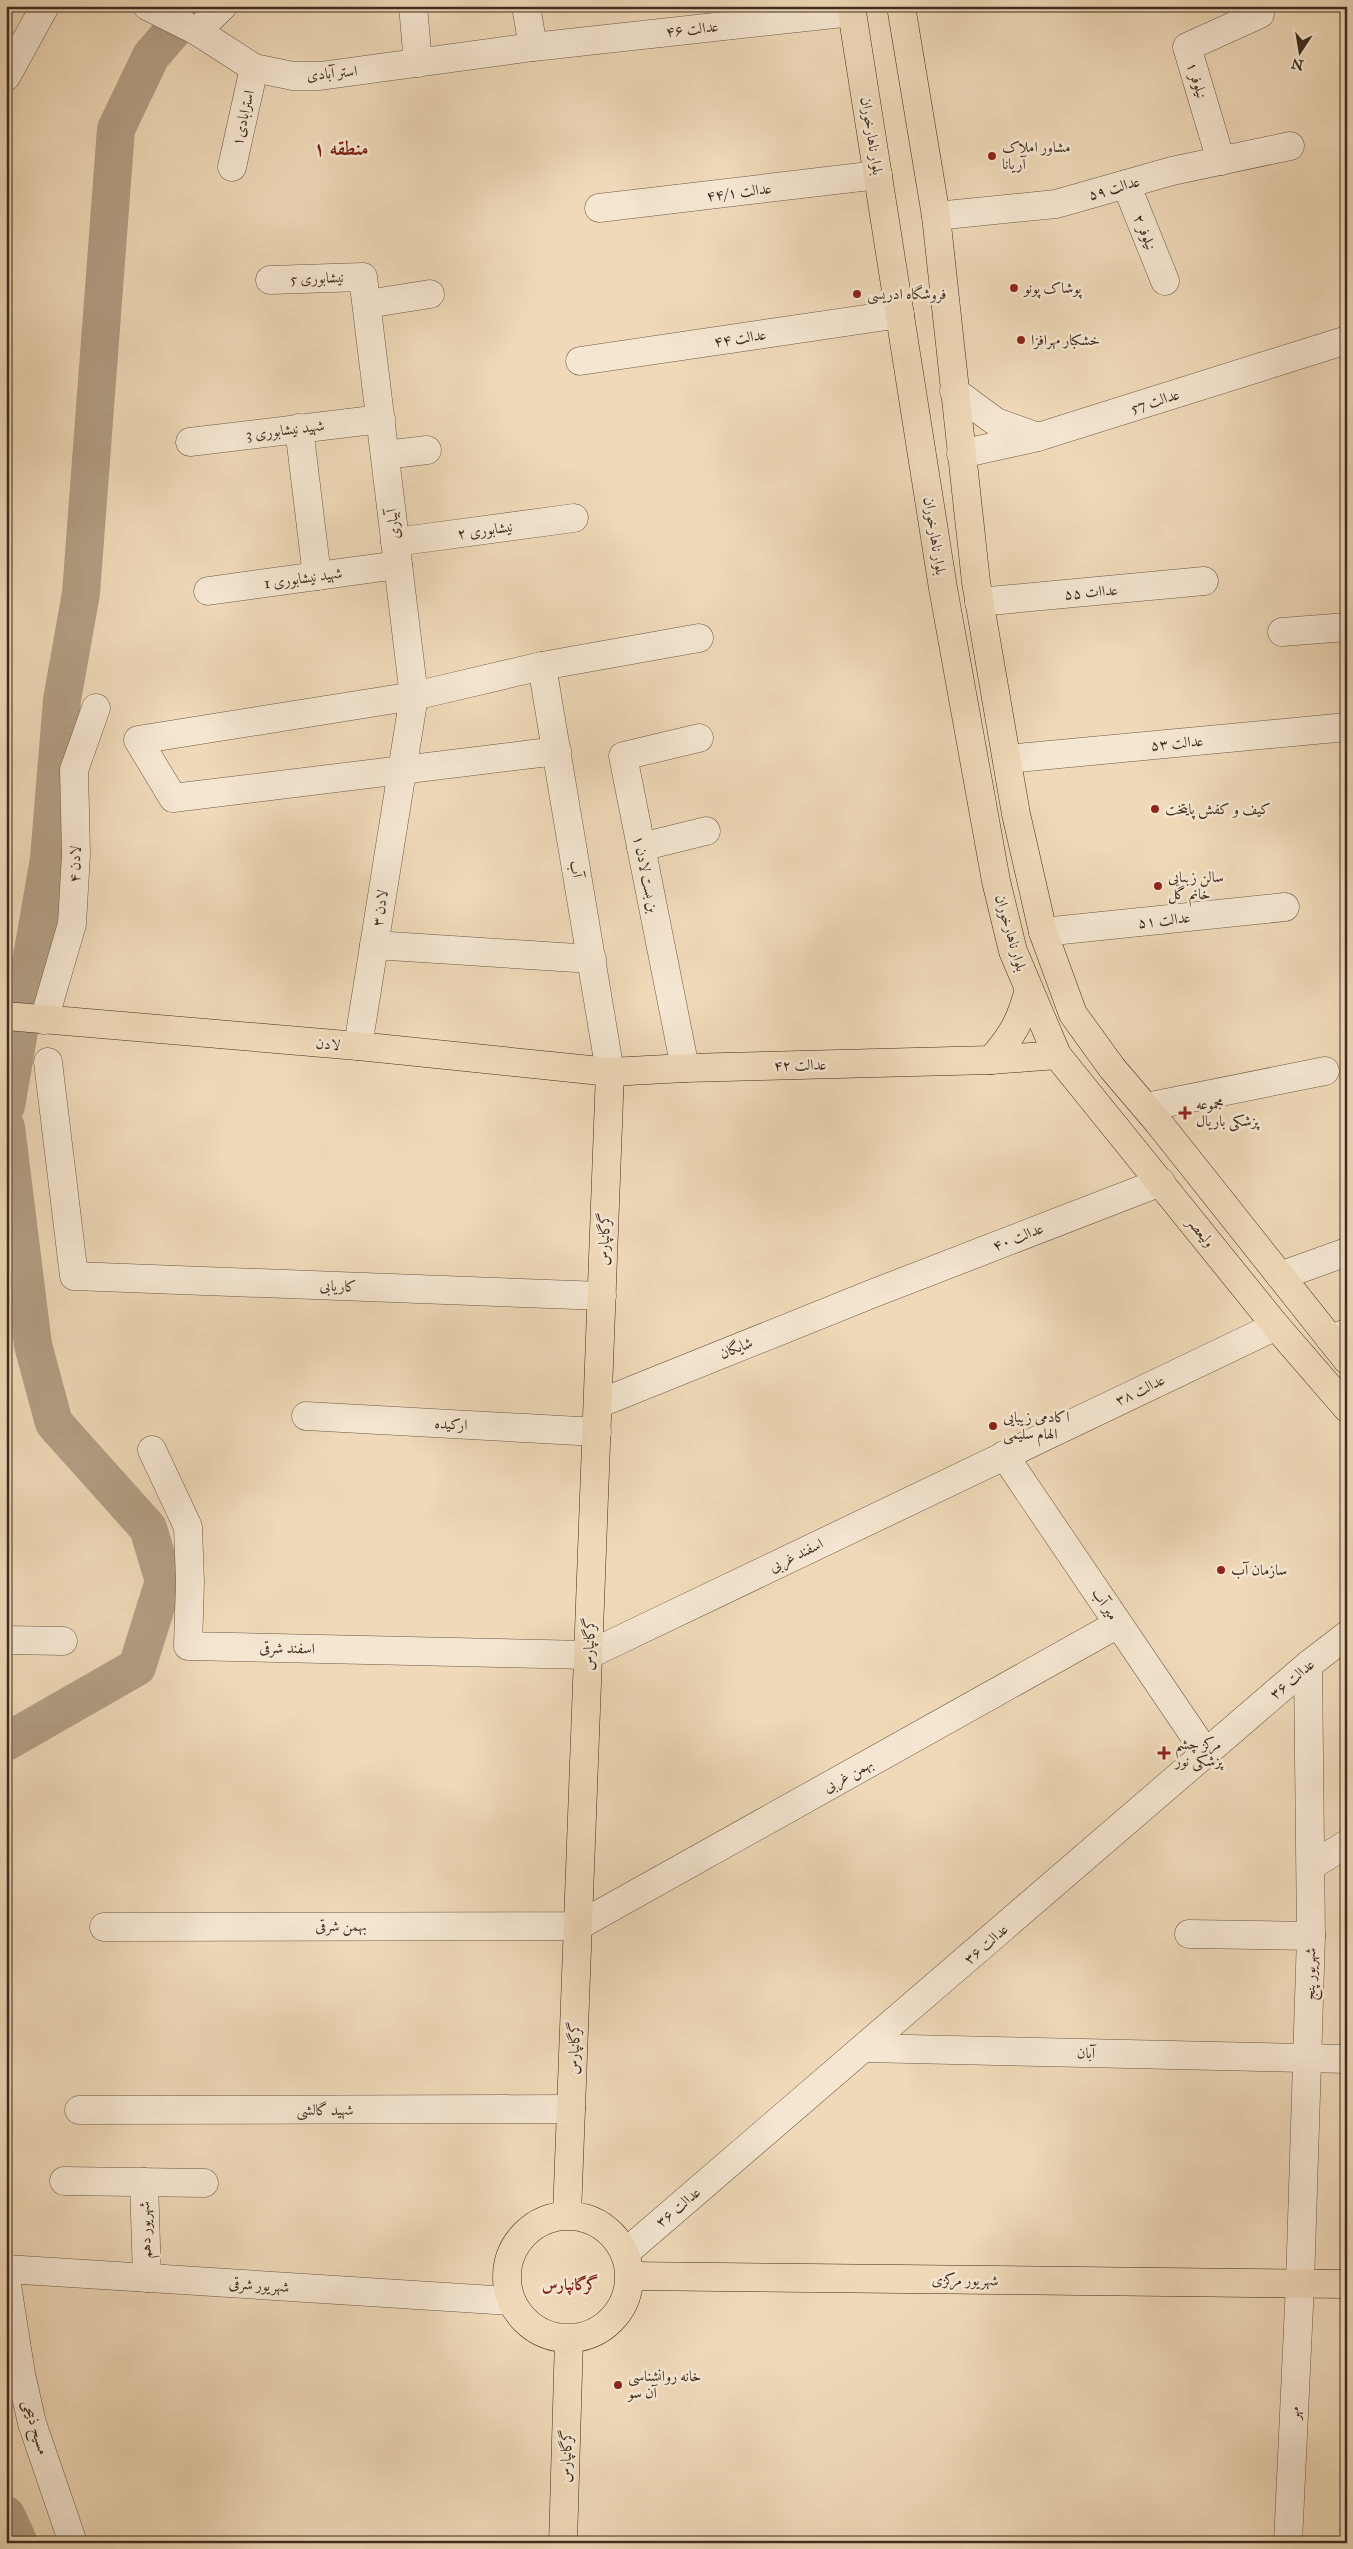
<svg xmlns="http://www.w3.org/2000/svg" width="1353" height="2549" viewBox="0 0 1353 2549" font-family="'IM FELL Great Primer',Amiri,serif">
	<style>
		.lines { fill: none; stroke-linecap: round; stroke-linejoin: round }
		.river { stroke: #b39f84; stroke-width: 38 }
		.minor-casing { stroke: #6a5846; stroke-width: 29 }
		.major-casing { stroke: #3e2d20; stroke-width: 29 }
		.minor { stroke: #f5e6d1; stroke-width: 28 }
		.major { stroke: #efd9b8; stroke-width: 28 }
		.poi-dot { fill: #8f2418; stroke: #f5e6d1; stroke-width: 2 }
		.labels { text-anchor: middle; stroke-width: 5; stroke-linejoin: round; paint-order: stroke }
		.street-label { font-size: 15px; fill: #3e2d20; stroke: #f5e6d1 }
		.poi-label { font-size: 15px; fill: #3e2d20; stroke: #f5e6d1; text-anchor: start }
		.neighbourhood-label { font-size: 16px; font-weight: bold; fill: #7a1f14; stroke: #f5e6d1 }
		.district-label { font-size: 20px; font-weight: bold; fill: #7a1f14; stroke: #f5e6d1 }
	</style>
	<rect width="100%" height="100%" fill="#efd9b8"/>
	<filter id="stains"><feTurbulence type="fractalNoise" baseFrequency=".004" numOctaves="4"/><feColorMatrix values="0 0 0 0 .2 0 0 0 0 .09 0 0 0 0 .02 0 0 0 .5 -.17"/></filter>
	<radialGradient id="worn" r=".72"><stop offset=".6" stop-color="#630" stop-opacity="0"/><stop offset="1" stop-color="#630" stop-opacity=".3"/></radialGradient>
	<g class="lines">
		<g class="river">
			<polyline points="6,1106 49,859 62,700 81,593 116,129 151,56 194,6"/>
			<polyline points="6,1127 33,1345 54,1423 148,1528 164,1581 137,1667 6,1742"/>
			<polyline points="6,2515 19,2543"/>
		</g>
		<g class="minor-casing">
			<g id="minor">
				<polyline points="147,6 197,31 254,68 293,76 320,76 533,47 852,12"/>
				<polyline points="413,6 418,63"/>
				<polyline points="526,6 533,47"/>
				<polyline points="197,31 223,6"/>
				<polyline points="6,77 45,6"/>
				<polyline points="1221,161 1187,47 1260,14"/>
				<polyline points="232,167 254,68"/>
				<polyline points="1126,184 1165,281"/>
				<polyline points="599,208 878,175"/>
				<polyline points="936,216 1056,204 1172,171 1290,146"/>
				<polyline points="270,280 363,277 414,696 358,1046"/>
				<polyline points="367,304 430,294"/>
				<polyline points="580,361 900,314"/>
				<polyline points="954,391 996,422 1038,437"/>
				<polyline points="299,428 317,576"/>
				<polyline points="190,442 381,419"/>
				<polyline points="961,454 1038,437 1347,340"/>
				<polyline points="385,455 427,450"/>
				<polyline points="395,542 574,518"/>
				<polyline points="208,591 398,565"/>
				<polyline points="979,602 1204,581"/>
				<polyline points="1282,632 1347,627"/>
				<polyline points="542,666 610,1072"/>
				<polyline points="557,751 173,798 138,740 414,696 542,666 699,638"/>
				<polyline points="1007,759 1347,727"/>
				<polyline points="641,847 706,831"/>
				<polyline points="1043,932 1285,907"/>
				<polyline points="374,945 592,959"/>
				<polyline points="44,1020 72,924 76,854 74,770 96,708"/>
				<polyline points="48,1062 74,1276 602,1296"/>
				<polyline points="685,1068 623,756 699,738"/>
				<polyline points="1146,1107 1325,1071"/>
				<polyline points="1280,1276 1347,1252"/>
				<polyline points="1330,1339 1347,1333"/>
				<polyline points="598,1404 874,1293 1161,1182"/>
				<polyline points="306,1416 597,1432"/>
				<polyline points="152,1450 188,1527 190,1582 188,1646 588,1655 1276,1326"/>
				<polyline points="1004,1455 1206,1753"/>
				<polyline points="6,1640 63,1641"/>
				<polyline points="1311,1866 1347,1844"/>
				<polyline points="104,1927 578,1926 1118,1624"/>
				<polyline points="1189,1934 1311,1936"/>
				<polyline points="865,2048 1347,2059"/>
				<polyline points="79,2110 571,2109"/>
				<polyline points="64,2181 204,2183"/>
				<polyline points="144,2182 147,2278"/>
				<polyline points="625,2253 1308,1665 1347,1635"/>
				<polyline points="6,2269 511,2301"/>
				<polyline points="6,2279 21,2374 32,2423 73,2543"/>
				<polyline points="1288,2543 1300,2284 1311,1936 1308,1665"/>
			</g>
		</g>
		<g class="major-casing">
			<g id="major">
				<polyline points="851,6 943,588 996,881 1013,951 1057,1055 1276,1326 1347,1408"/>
				<polyline points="901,6 936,216 976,582 1016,814 1043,932 1073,1014 1112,1068 1158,1122 1347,1360"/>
				<path d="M1029,990C1020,1022 1013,1035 991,1060L1057,1055"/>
				<polyline points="6,1016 358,1046 610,1072 685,1068 991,1060"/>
				<polyline points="567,2215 610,1072"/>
				<circle cx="568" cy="2277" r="61"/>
				<polyline points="630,2276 1347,2284"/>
				<polyline points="563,2543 569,2339"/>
			</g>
		</g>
		<use href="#minor" class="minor"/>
		<use href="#major" class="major"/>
	</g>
	<g class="poi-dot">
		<circle cx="992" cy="156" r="5"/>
		<circle cx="1014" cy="288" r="5"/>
		<circle cx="857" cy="294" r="5"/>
		<circle cx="1021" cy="340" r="5"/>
		<circle cx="1155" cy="809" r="5"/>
		<circle cx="1158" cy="886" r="5"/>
		<path d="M1182.5 1105.5h5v5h5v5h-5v5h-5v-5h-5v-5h5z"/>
		<circle cx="993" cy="1426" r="5"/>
		<circle cx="1221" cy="1570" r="5"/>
		<path d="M1161.5 1745.5h5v5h5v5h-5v5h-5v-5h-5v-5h5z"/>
		<circle cx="618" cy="2385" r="5"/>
	</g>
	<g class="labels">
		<g class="street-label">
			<text transform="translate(692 29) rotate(-6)" y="5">۴۶ عدالت</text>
			<text transform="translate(332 73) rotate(-5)" y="5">استر آبادی</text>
			<text transform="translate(1197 80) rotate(73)" y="5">۱ نیلوفر</text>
			<text transform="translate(243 118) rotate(-77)" y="5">استرابادی۱</text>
			<text transform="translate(872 136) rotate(81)" y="5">بلوار ناهارخوران</text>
			<text transform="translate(1114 188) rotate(-16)" y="5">عدالت ۵۹</text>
			<text transform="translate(739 192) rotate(-7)" y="5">۴۴/۱ عدالت</text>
			<text transform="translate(1145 232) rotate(68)" y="5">۲ نیلوفر</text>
			<text transform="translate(317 278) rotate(-2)" y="5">نیشابوری 5</text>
			<text transform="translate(740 338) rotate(-8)" y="5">۴۴ عدالت</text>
			<text transform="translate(1155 401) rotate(-17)" y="5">عدالت 57</text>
			<text transform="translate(285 430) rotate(-7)" y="5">شهید نیشابوری 3</text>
			<text transform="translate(393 524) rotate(-97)" y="5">آبیاری</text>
			<text transform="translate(485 530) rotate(-8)" y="5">نیشابوری ۲</text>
			<text transform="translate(935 536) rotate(81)" y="5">بلوار ناهارخوران</text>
			<text transform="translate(303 578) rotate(-8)" y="5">شهید نیشابوری 1</text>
			<text transform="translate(1091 592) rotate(-5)" y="5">عداات ۵۵</text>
			<text transform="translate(1177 743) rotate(-5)" y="5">عدالت ۵۳</text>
			<text transform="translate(75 864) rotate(-88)" y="5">۴ لادن</text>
			<text transform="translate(576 869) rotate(81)" y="5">آب</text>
			<text transform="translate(646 874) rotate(79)" y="5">۱ بن بست لادن</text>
			<text transform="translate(380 908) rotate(-81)" y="5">۳ لادن</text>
			<text transform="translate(1164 920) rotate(-6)" y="5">عدالت ۵۱</text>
			<text transform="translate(1011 933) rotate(74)" y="5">بلوار ناهارخوران</text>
			<text transform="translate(328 1044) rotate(5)" y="5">لادن</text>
			<text transform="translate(800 1065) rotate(-1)" y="5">عدالت ۴۲</text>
			<text transform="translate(1201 1232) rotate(51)" y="5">ولیعصر</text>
			<text transform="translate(1018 1237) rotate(-21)" y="5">عدالت ۴۰</text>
			<text transform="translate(604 1239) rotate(-88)" y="5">گرگانپارس</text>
			<text transform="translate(338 1286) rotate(2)" y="5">کاریابی</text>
			<text transform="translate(736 1348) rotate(-22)" y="5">شایگان</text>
			<text transform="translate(1140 1390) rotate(-25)" y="5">عدالت ۳۸</text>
			<text transform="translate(451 1424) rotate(3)" y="5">ارکیده</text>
			<text transform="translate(796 1555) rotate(-26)" y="5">اسفند غربی</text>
			<text transform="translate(1105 1604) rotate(56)" y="5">میر آب</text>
			<text transform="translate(589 1644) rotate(-88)" y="5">گرگانپارس</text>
			<text transform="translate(287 1648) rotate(1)" y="5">اسفند شرقی</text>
			<text transform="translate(1292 1679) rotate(-40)" y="5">عدالت ۳۶</text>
			<text transform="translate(848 1775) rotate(-29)" y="5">بهمن غربی</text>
			<text x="341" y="1931">بهمن شرقی</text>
			<text transform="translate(986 1944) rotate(-41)" y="5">عدالت ۳۶</text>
			<text transform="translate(1310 1974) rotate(-89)" y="5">شهریور پنج</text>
			<text transform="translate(574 2048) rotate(-88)" y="5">گرگانپارس</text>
			<text transform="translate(1086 2053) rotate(1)" y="5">آبان</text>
			<text x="325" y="2115">شهید گالشی</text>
			<text transform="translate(678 2207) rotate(-40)" y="5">عدالت ۳۶</text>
			<text transform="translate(145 2230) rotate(-92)" y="5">شهریور دهم</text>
			<text transform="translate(965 2280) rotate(1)" y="5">شهریور مرکزی</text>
			<text transform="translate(259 2285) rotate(4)" y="5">شهریور شرقی</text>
			<text transform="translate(1294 2413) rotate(-87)" y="5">مهر</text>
			<text transform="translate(36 2427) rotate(73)" y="5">مسیح ذبیحی</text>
			<text transform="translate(566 2456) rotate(-88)" y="5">گرگانپارس</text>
		</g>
		<g class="poi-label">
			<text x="1002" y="152">مشاور املاک<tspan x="1002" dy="17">آریانا</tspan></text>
			<text x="1024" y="293">پوشاک پونو</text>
			<text x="867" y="299">فروشگاه ادریسی</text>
			<text x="1031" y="345">خشكبار مهرافزا</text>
			<text x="1165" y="814">کیف و کفش پایتخت</text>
			<text x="1168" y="882">سالن زیبایی<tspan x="1168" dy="17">خانم گل</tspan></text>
			<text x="1196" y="1109">مجموعه<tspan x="1196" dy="17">پزشکی باریال</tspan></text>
			<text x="1003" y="1422">اکادمی زیبایی<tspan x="1003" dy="17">الهام سلیمی</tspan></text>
			<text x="1231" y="1575">سازمان آب</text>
			<text x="1175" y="1749">مرکز چشم<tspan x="1175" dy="17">پزشکی نور</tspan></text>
			<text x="628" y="2381">خانه روانشناسی<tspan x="628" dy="17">آن سو</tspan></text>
		</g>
		<g class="neighbourhood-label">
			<text x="570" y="2290">گرگانپارس</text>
		</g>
		<g class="district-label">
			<text x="341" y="155">منطقه ۱</text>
		</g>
	</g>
	<rect width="1353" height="2549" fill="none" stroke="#efd9b8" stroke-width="25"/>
	<rect x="8" y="8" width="1338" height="2534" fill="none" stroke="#3e2d20" stroke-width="2.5"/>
	<rect x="12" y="12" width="1328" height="2524" fill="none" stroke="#3e2d20"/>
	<g transform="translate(1300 52) rotate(192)" stroke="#f5e6d1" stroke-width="4" paint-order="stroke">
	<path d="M0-4L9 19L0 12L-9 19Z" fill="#3e2d20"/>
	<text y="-8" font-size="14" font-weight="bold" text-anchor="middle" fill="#3e2d20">N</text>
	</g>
	<rect width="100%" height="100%" filter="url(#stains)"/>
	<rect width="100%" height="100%" fill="url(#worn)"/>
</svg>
